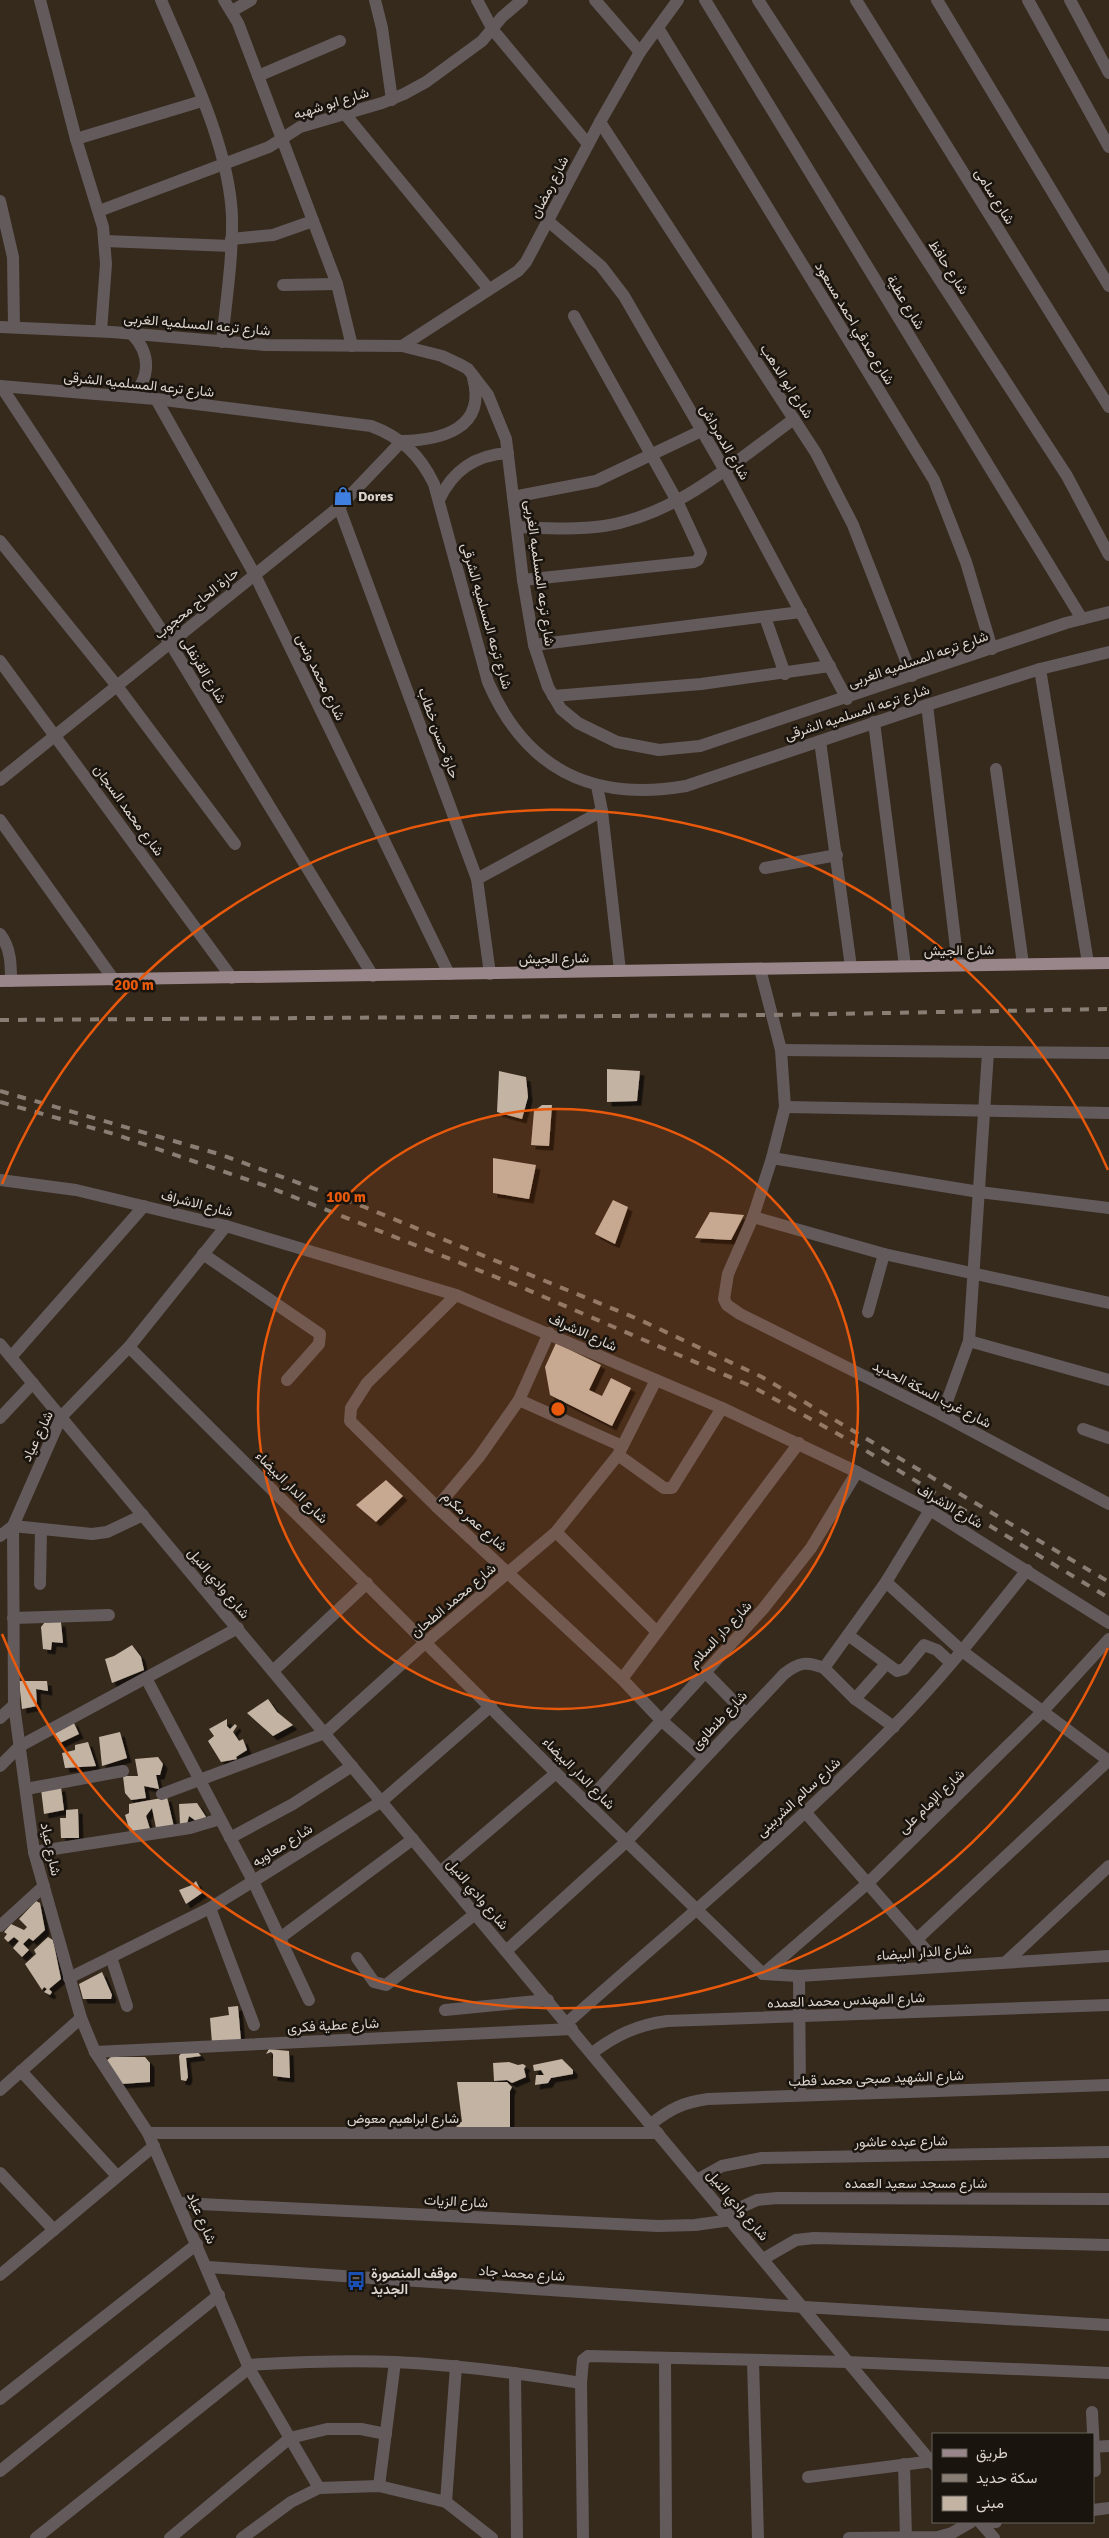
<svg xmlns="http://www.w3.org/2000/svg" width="1109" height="2538" viewBox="0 0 1109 2538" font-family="Signika,Vazirmatn,sans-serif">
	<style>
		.building { fill: #c3b3a3; filter: url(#shadow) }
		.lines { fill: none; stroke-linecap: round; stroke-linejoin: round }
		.minor { stroke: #635a5c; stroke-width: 12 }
		.tertiary { stroke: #635a5c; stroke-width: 12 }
		.primary { stroke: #99868a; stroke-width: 12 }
		.rail { stroke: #887e74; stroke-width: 4; stroke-dasharray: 9 9; stroke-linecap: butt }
		.ring { fill: none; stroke: #e8590c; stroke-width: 2.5 }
		.labels { text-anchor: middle; stroke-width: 5; stroke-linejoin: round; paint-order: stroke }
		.street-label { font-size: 14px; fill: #dcd4cc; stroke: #19140e }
		.poi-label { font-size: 14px; font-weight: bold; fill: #dcd4cc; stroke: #19140e; text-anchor: start }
		.centre { fill: #e8590c; stroke: #19140e; stroke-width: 2.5 }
		.ring-label { font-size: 15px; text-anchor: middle; font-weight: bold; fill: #e8590c; stroke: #19140e; stroke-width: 5; stroke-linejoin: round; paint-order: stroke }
	</style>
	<defs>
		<filter id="shadow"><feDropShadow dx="4.5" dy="4.5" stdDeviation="0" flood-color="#0009"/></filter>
	</defs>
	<rect width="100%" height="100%" fill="#362a1d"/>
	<g class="building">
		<polygon points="607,1069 640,1071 637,1101 607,1102"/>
		<polygon points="499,1071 526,1077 528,1097 522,1119 497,1112"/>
		<polygon points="542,1105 552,1105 549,1146 531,1145 534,1111"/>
		<polygon points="493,1158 536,1165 529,1199 493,1193"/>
		<polygon points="613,1200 628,1207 615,1244 595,1234"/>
		<polygon points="710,1212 744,1215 731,1240 695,1238"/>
		<polygon points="556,1343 601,1365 589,1390 602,1396 611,1378 631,1388 612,1426 550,1395 545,1367"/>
		<polygon points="386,1480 403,1496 376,1522 356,1505"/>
		<polygon points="45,1622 61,1622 63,1643 52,1642 51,1650 43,1649 41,1627"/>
		<polygon points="132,1645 141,1657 144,1670 112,1683 105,1659 114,1656"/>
		<polygon points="19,1681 47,1681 48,1691 36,1689 37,1706 22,1709"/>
		<polygon points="268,1699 277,1712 293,1725 273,1736 247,1713"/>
		<polygon points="227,1719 227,1726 230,1729 235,1724 237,1726 233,1732 239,1741 243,1739 247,1750 236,1757 237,1759 221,1762 208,1741 214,1736 209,1729"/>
		<polygon points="73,1721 79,1734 60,1743 53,1731"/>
		<polygon points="120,1732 127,1758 102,1766 99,1737"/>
		<polygon points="88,1742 96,1766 65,1768 62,1753 75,1750 75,1745"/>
		<polygon points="158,1757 163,1764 160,1775 156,1775 159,1789 144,1786 146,1798 131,1800 125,1793 123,1776 138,1776 135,1759"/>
		<polygon points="61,1787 64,1810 44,1814 41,1789"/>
		<polygon points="167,1797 174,1827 156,1828 152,1808 146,1816 150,1829 130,1832 125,1815 129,1813 129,1804"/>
		<polygon points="197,1803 208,1820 199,1823 189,1816 187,1824 180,1825 179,1804"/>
		<polygon points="78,1809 79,1838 61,1838 60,1818 66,1818 66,1810"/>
		<polygon points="196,1881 202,1893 186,1904 179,1890 192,1885"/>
		<polygon points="36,1901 40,1903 45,1930 33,1941 29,1938 23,1944 29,1950 22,1957 13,1948 19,1941 14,1937 8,1942 4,1938 7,1934 4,1932 11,1924 24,1930 27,1927 19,1919"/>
		<polygon points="48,1937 53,1940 61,1979 49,1989 52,1992 50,1995 44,1992 47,1989 44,1987 42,1990 25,1964 36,1954 34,1950"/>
		<polygon points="102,1972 112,1995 111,1999 83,1999 79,1984"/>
		<polygon points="238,2006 241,2041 212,2043 210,2018 229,2015 228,2007"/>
		<polygon points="269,2049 289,2051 290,2078 273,2076 273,2054 271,2052 266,2054"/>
		<polygon points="197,2051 201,2056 186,2058 188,2077 186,2081 181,2080 179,2056 182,2052"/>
		<polygon points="111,2057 145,2057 150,2063 150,2082 121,2084 106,2061"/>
		<polygon points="562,2059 573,2070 573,2074 551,2078 548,2083 535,2085 536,2075 544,2075 541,2070 534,2071 533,2065"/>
		<polygon points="509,2062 518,2065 523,2064 526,2066 524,2069 526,2077 512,2083 507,2080 494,2081 493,2063"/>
		<polygon points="457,2082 507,2082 512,2087 510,2091 510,2131 457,2130 456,2121 462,2122"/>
	</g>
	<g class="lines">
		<g class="minor">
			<polyline points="40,0 76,139 103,227 106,264 101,331"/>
			<path d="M161,0C188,64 229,146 232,216C233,258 226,301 222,342"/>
			<polyline points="224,0 238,23 337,284 352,346"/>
			<polyline points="375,0 382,28 392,100"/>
			<polyline points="477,0 493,30 588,144"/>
			<polyline points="595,0 640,52"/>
			<polyline points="705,0 1082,619"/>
			<polyline points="758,0 1067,476 1109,555"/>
			<polyline points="856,0 1109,407"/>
			<polyline points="937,0 1109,286"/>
			<polyline points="1028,0 1109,147"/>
			<polyline points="1070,0 1109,73"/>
			<polyline points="232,11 251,0"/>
			<polyline points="658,28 934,480 966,562 992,649"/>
			<polyline points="258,76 340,41"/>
			<polyline points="345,114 488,288"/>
			<polyline points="600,122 816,453 853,525 912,676"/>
			<polyline points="76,139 202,101"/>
			<polyline points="0,201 13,257 14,327"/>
			<polyline points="99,211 269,147 300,127 382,103 404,94 426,82 482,41 502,17 522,0"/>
			<polyline points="548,221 601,266 624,296 724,469 847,699"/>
			<polyline points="231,239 273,235 313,221"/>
			<polyline points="105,241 231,246"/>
			<polyline points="283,285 337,284"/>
			<polyline points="402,346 518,271 526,262 600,122 640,52 678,0"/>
			<polyline points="1,386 170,643 373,976"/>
			<polyline points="156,399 255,575 449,974"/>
			<polyline points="513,497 596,481 701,431"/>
			<polyline points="339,507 477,879 490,974"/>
			<path d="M517,527C545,528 575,530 604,526C677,515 736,461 794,419"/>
			<polyline points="0,541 117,686 235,844"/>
			<polyline points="523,580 694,562 698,560 701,553 677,501 574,316"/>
			<polyline points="765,617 785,674"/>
			<polyline points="534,645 801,612"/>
			<polyline points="0,661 232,978"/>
			<polyline points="1040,669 1088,963"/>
			<polyline points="553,696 701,684 830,666"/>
			<polyline points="927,705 958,965"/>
			<polyline points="874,722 905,966"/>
			<polyline points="820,741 851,967"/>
			<polyline points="996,769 1023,964"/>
			<polyline points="0,780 339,507 402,441"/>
			<polyline points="597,786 602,811 620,971"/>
			<polyline points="0,820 114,980"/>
			<polyline points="765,868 837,855"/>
			<polyline points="477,879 602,811"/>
			<path d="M0,934C11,948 11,965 11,981"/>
			<polyline points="760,969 781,1050 785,1107 772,1158 753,1217 728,1274 724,1299 727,1305 740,1314 942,1415 1109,1504"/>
			<polyline points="781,1050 1109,1053"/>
			<polyline points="785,1107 1109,1113"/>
			<polyline points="772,1158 979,1192 1109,1208"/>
			<polyline points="753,1217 884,1254 1109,1303"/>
			<polyline points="226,1226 129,1347 61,1417 13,1526 14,1705 34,1852 81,2018 95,2052 148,2133 249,2368 319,2488"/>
			<polyline points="203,1254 320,1334 319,1344 287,1380"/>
			<polyline points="456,1295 367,1383 351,1408 350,1421 437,1507 622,1679 661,1720 704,1758"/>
			<polyline points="868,1312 884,1254"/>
			<polyline points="969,1341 1109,1380"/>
			<polyline points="129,1347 556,1773 763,1974 799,1976 1109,1956"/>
			<polyline points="11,1357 144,1206"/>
			<polyline points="519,1400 622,1446"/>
			<polyline points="942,1415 969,1341 988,1052"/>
			<polyline points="0,1418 33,1383"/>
			<polyline points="1083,1429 1109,1438"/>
			<polyline points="618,1455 664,1488 672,1488 722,1408"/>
			<polyline points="437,1507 479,1457 519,1400 549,1333"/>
			<polyline points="556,1532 657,1632"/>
			<polyline points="0,1536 13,1526 92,1534 107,1532 143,1515"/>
			<polyline points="886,1582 962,1651 1109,1761"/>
			<polyline points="40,1584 41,1529"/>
			<polyline points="13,1618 109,1615"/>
			<polyline points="848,1635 897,1671 904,1669 924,1645 937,1650 951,1663"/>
			<polyline points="824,1668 855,1699 894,1727"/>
			<polyline points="273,1671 367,1583"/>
			<polyline points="705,1672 745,1713"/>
			<polyline points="146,1678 253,1881 309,2000"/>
			<polyline points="622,1679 799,1443"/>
			<polyline points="855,1699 886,1664"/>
			<polyline points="0,1718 14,1705"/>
			<polyline points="0,1766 20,1746 238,1628"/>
			<polyline points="26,1789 123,1771"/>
			<polyline points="162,1794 325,1733 426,1642 556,1532 618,1455 656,1380"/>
			<polyline points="587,1802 763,1609 811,1548 857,1472"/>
			<polyline points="806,1813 940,1966"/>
			<polyline points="230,1838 293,1804 352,1766"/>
			<polyline points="34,1852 190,1828 220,1819"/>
			<polyline points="440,1872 556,1773"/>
			<polyline points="210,1908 254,2025"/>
			<polyline points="0,1926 44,1886"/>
			<polyline points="280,1938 413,1839"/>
			<polyline points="916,1940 1109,1760"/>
			<path d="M506,1951L627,1841L784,1674C799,1662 807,1661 824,1668L886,1582L930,1510"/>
			<polyline points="111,1957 127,2006"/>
			<polyline points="357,1958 374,1982 386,1985 475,1914"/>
			<polyline points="1006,1962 1109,1866"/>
			<polyline points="763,1974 868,1883 1042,1712 1109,1639"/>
			<polyline points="799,1976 800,2095"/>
			<polyline points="69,1978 210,1908 382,1801 491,1706"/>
			<polyline points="445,2010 548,2000"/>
			<path d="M567,2023C676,1926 789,1833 892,1728C941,1679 984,1624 1027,1570"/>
			<polyline points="95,2052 572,2029"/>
			<path d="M592,2053C616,2035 637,2025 667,2021L1109,2005"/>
			<polyline points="21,2071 117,2176"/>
			<polyline points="0,2090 81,2018"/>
			<path d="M651,2124C670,2109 684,2102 708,2099L1109,2085"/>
			<polyline points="148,2133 658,2133"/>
			<polyline points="0,2173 54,2230"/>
			<polyline points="697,2180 722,2166 762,2158 1109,2152"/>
			<polyline points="180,2203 658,2226 695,2225 731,2220"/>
			<polyline points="726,2214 757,2200 777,2198 1109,2199"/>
			<polyline points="763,2259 796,2240 814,2238 1109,2245"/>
			<polyline points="208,2267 804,2307 1109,2325"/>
			<polyline points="0,2275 154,2146"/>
			<polyline points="665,2358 666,2538"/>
			<polyline points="753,2361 758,2538"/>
			<path d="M247,2365C296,2362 346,2360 395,2362C458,2365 519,2373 581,2383"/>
			<polyline points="515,2373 517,2538"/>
			<polyline points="0,2399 197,2244"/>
			<polyline points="1092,2412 1095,2471"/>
			<polyline points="1093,2447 1109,2446"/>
			<polyline points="904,2464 906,2538"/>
			<polyline points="0,2471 219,2295"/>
			<polyline points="808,2477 933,2461"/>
			<polyline points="379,2486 395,2362"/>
			<polyline points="446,2502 456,2366"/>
			<polyline points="1093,2510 1109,2508"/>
			<polyline points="982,2523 996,2522"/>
			<polyline points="36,2538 249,2368"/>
			<polyline points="170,2538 290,2438 327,2429 361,2429 386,2434"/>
			<polyline points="242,2538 291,2502 319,2488 379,2486 446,2502 492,2538"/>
			<polyline points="583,2538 581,2383 583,2360 588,2356 847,2362 1109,2373"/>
			<polyline points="849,2538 938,2537 952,2533 971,2522"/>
		</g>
		<g class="tertiary">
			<polyline points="0,327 112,332 265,345 402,346 442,356 461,365 468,369 488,395 506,439 523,580 534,645 548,687 561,709 578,723 617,742 659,750 700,746 1066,623 1109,612"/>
			<path d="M0,386L156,399L371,426C401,437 420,455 434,484L488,682C526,770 593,802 686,786L927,705L1040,669L1109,652"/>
			<path d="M131,397C151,378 151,354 132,334"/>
			<path d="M402,441C441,440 487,429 473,378"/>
			<path d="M439,500C453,470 475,455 508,453"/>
			<polyline points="0,1180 76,1190 226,1226 456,1295 722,1408 857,1472 930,1510 1109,1623"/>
			<polyline points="0,1344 933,2464"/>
			<polyline points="980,2522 994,2538"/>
		</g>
		<polyline class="primary" points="0,981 1109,963"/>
		<g class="rail">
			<polyline points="0,1020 774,1015 1109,1009"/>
			<polyline points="0,1091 219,1154 362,1206 638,1319 762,1377 1109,1582"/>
			<polyline points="0,1102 114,1134 266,1186 521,1287 753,1387 845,1438 1109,1598"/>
		</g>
	</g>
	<circle cx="558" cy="1409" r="300" fill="#e8590c" fill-opacity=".12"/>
	<g class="ring">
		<circle cx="558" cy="1409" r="300"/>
		<path d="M1108 1648A600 600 0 0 1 2 1634M2 1184A600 600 0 0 1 1108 1170"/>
	</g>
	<defs>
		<g id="shop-bare" transform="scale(1.5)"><path d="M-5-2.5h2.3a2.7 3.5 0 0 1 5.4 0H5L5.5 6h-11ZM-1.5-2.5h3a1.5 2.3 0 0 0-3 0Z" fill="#3f7fe0" stroke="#19140e" stroke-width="2.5" paint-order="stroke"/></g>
		<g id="bus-bare" transform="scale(1.5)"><path d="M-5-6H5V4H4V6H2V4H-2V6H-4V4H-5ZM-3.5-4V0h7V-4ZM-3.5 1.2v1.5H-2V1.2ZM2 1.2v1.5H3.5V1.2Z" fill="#1a4fb4" stroke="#19140e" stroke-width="2.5" paint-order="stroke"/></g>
	</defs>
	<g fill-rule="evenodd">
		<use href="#shop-bare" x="343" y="496"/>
		<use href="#bus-bare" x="356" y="2281"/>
	</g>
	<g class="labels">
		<g class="street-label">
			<text transform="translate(331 103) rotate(-17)" y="5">شارع ابو شهبه</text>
			<text transform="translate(549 187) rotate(-63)" y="5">شارع رمضان</text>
			<text transform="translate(995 196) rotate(58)" y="5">شارع سامى</text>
			<text transform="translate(949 267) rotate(57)" y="5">شارع حافظ</text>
			<text transform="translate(906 302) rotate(59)" y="5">شارع عطية</text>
			<text transform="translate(855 323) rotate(59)" y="5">شارع صدقي احمد مسعود</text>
			<text transform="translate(197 324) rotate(5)" y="5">شارع ترعه المسلميه الغربى</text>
			<text transform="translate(787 381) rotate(57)" y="5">شارع ابو الدهب</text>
			<text transform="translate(139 384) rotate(6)" y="5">شارع ترعه المسلميه الشرقى</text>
			<text transform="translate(725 442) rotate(60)" y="5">شارع الدمرداش</text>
			<text transform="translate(540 573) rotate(82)" y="5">شارع ترعه المسلميه الغربى</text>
			<text transform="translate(196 603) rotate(-39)" y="5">حارة الحاج محجوب</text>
			<text transform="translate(487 616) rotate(74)" y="5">شارع ترعه المسلميه الشرقى</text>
			<text transform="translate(918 659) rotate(-19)" y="5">شارع ترعه المسلميه الغربى</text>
			<text transform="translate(204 670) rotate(59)" y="5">شارع القرنفلى</text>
			<text transform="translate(321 677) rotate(64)" y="5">شارع محمد ونس</text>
			<text transform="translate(857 712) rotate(-18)" y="5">شارع ترعه المسلميه الشرقى</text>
			<text transform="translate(439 733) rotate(70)" y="5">حارة حسن خطاب</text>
			<text transform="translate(129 810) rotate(54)" y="5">شارع محمد السجان</text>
			<text transform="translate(959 950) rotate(-1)" y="5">شارع الجيش</text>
			<text transform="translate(554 958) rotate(-1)" y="5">شارع الجيش</text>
			<text transform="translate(197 1203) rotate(14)" y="5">شارع الاشراف</text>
			<text transform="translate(583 1332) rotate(24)" y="5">شارع الاشراف</text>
			<text transform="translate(932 1394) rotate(27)" y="5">شارع غرب السكة الحديد</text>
			<text transform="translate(37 1436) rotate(-64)" y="5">شارع عياد</text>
			<text transform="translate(292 1487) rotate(45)" y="5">شارع الدار البيضاء</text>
			<text transform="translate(950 1506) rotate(30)" y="5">شارع الاشراف</text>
			<text transform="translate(475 1521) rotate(42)" y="5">شارع عمر مكرم</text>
			<text transform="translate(219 1583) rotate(50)" y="5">شارع وادي النيل</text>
			<text transform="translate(453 1600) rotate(-40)" y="5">شارع محمد الطحان</text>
			<text transform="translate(720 1634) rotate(-47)" y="5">شارع دار السلام</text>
			<text transform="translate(719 1720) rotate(-47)" y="5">شارع طنطاوى</text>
			<text transform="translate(579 1773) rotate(45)" y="5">شارع الدار البيضاء</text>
			<text transform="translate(798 1797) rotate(-43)" y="5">شارع سالم الشربينى</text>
			<text transform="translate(931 1801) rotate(-44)" y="5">شارع الإمام على</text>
			<text transform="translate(282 1845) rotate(-32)" y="5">شارع معاويه</text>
			<text transform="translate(51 1849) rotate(78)" y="5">شارع عياد</text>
			<text transform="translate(478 1894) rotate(50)" y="5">شارع وادي النيل</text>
			<text transform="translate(924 1952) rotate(-4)" y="5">شارع الدار البيضاء</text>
			<text transform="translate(846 2000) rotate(-2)" y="5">شارع المهندس محمد العمده</text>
			<text transform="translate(333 2025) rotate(-3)" y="5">شارع عطية فكرى</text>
			<text transform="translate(876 2078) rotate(-2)" y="5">شارع الشهيد صبحى محمد قطب</text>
			<text x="403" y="2123">شارع ابراهيم معوض</text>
			<text transform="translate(901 2141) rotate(-1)" y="5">شارع عبده عاشور</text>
			<text x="916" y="2188">شارع مسجد سعيد العمده</text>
			<text transform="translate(456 2201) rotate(3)" y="5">شارع الزيات</text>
			<text transform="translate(738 2205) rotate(50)" y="5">شارع وادي النيل</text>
			<text transform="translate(202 2218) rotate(67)" y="5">شارع عياد</text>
			<text transform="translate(522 2273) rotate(4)" y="5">شارع محمد جاد</text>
		</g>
		<g class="poi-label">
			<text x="358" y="501">Dores</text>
			<text x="371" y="2278">موقف المنصورة<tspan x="371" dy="16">الجديد</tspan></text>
		</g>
	</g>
	<circle cx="558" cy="1409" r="8" class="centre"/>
	<g class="ring-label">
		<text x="134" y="990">200 m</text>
		<text x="346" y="1202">100 m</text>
	</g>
	<rect x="932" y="2433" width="162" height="90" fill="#19140e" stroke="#67615a"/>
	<rect x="942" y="2449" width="25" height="8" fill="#99868a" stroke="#67615a"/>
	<text x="976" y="2458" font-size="15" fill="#dcd4cc">طريق</text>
	<rect x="942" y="2474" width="25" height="8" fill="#887e74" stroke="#67615a"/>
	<text x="976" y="2483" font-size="15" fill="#dcd4cc">سكة حديد</text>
	<rect x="942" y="2496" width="25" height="15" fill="#c3b3a3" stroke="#67615a"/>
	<text x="976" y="2508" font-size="15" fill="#dcd4cc">مبنى</text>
</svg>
